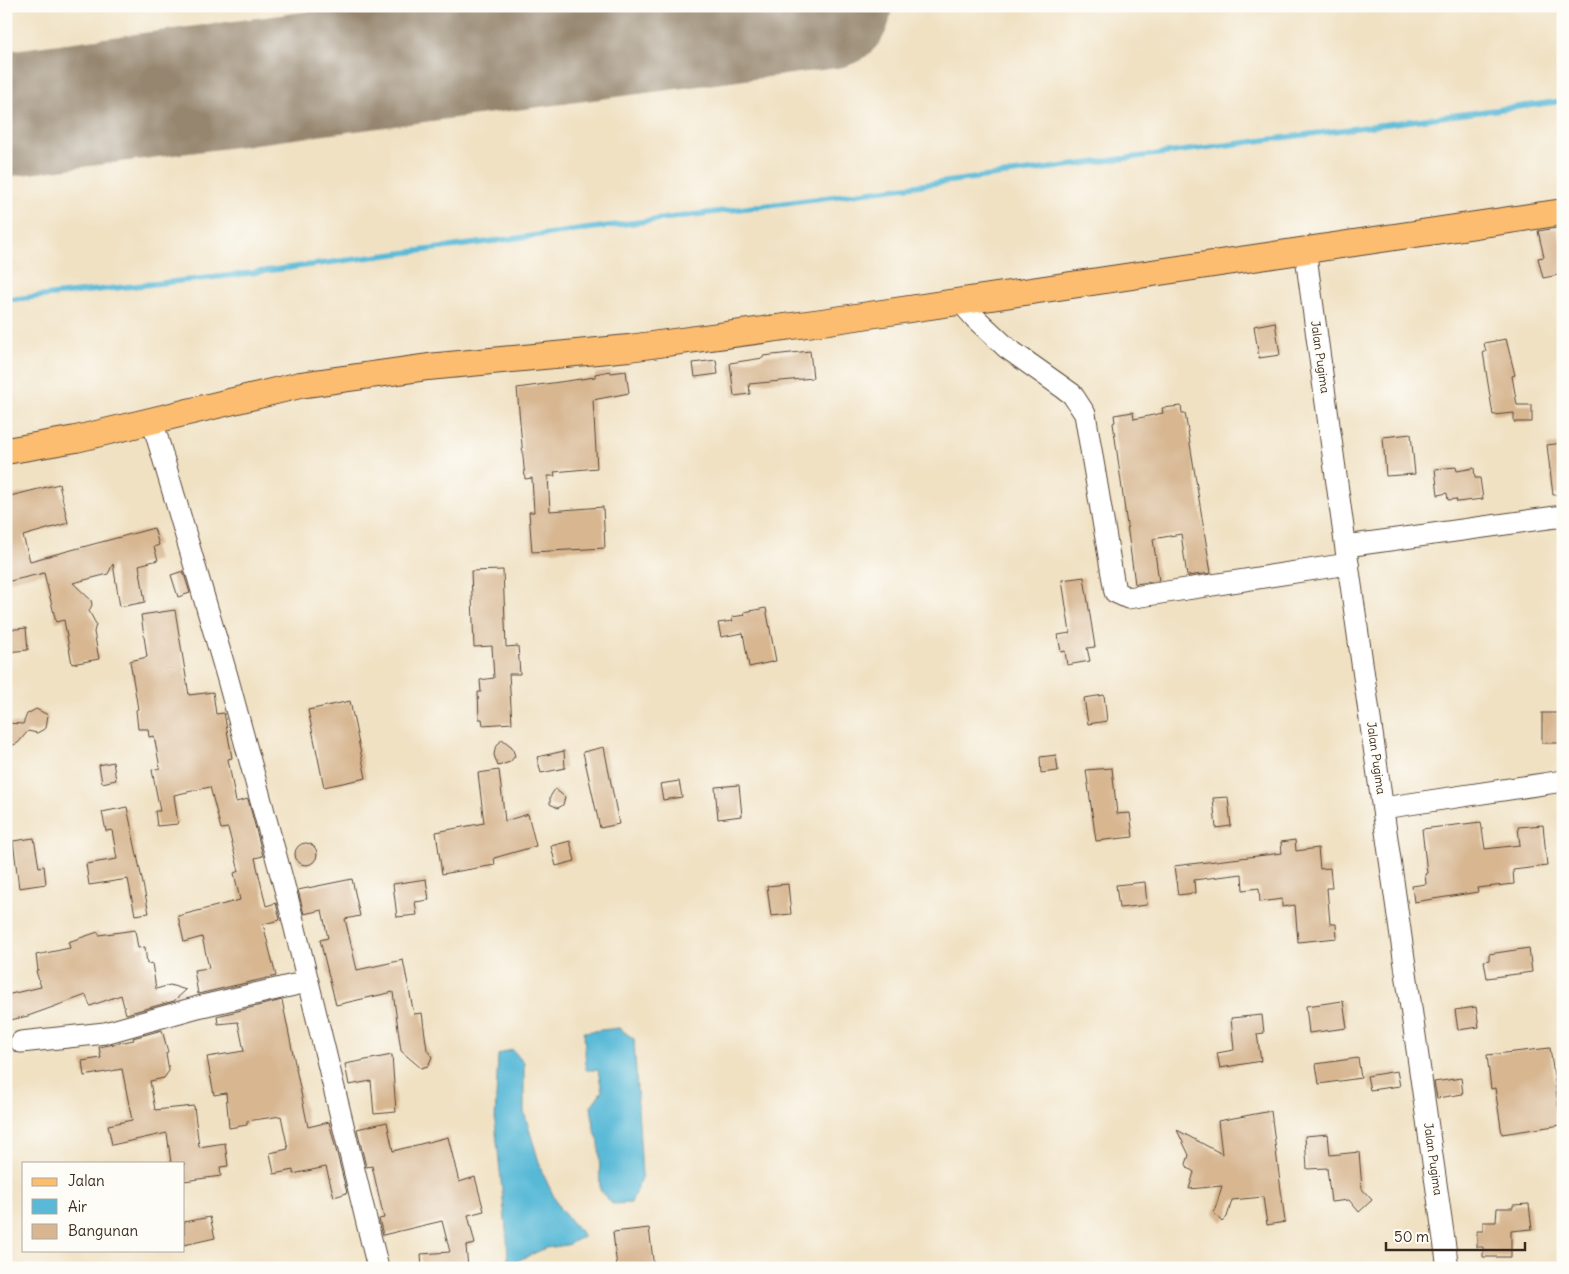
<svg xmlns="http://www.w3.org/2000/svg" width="1569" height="1274" viewBox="0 0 1569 1274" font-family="Delius,sans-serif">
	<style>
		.water { fill: #59b9d7; stroke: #4a727a }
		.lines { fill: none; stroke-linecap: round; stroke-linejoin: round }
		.stream { stroke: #59b9d7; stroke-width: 5.5 }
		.runway { stroke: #968670; stroke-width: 125 }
		.building { fill: #d7b690 }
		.minor-casing { stroke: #564537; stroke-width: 23 }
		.major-casing { stroke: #564537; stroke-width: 28 }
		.minor { stroke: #fff; stroke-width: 21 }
		.major { stroke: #fcbd6f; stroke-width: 26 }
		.labels { text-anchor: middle; stroke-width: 5; stroke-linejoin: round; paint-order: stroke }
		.street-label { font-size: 12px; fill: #3b2a1e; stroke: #fdfcf7 }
	</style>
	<rect width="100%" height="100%" fill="#fdfcf7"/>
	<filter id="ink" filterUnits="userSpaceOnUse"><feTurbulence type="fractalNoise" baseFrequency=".02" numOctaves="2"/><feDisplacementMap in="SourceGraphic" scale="10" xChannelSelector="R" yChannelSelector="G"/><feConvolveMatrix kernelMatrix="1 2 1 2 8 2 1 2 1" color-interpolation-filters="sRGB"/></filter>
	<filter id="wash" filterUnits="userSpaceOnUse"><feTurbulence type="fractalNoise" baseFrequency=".0096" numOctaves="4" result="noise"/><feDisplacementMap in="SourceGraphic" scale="20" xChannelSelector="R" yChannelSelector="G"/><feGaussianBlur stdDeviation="1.12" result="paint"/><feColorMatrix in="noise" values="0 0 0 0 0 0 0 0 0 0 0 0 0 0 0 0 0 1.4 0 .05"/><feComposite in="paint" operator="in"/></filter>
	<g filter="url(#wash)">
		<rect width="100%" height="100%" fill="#f0e1c3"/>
		<g class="water">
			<polygon points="619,1028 634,1039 642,1175 631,1203 612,1204 600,1190 599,1142 594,1129 591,1106 602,1091 598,1070 586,1070 584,1032"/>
			<polygon points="512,1049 524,1063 524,1112 542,1172 560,1209 584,1236 567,1245 546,1248 508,1265 507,1239 495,1122 498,1055"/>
		</g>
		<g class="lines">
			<polyline class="stream" points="6,300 235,275 1563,101"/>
			<polyline class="runway" points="6,114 829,6"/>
		</g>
		<g id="blocks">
			<g class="building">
				<polygon points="1557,228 1560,238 1563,237 1563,274 1543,278 1538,258 1544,257 1538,231"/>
				<polygon points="1275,322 1280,355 1259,358 1254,326"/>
				<polygon points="1506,339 1515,375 1512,376 1517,405 1532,405 1532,422 1514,422 1514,413 1493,415 1483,352 1486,352 1484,343"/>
				<polygon points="810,351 813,378 749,384 750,394 734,396 730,363 763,358 763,356"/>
				<polygon points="716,360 718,374 695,377 693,363"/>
				<polygon points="610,371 611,373 626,371 629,393 593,400 597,468 554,472 555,476 548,476 550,511 603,507 605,548 532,552 529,512 534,512 532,478 525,479 517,388 595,377 595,374"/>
				<polygon points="1181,406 1182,413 1185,413 1211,573 1187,576 1181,534 1153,539 1159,581 1135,584 1113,423 1115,422 1114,415 1133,412 1134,419 1163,413 1162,408"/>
				<polygon points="1411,434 1415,474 1386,476 1383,437"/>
				<polygon points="1563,443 1563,494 1553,495 1547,445"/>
				<polygon points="1456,467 1457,471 1474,468 1475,478 1480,478 1483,499 1457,502 1456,499 1448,500 1447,493 1438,495 1435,469"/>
				<polygon points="59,484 68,523 23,536 30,561 154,528 159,545 154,547 158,560 139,565 145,602 120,607 113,564 108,574 73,583 91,600 92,605 89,611 96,624 94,632 99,659 72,664 64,620 56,622 44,573 6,582 6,497"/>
				<polygon points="503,570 506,647 518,646 520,674 509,674 512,723 483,725 482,719 479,719 478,692 481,692 480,680 494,678 492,646 474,647 471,571"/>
				<polygon points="183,571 190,593 178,597 171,575"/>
				<polygon points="1084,577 1095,647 1087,648 1090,661 1067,665 1065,651 1061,652 1058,635 1070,633 1062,580"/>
				<polygon points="766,608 776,661 749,667 743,633 721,637 718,623 733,621 732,617 745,615 744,612"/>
				<polygon points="175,610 189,695 213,692 216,714 224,713 232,758 228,759 236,802 248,799 263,856 255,858 266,906 276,903 280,920 263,924 276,976 198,994 194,970 209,968 202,937 184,942 178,916 240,900 234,873 239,871 228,828 221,829 210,787 174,795 178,824 157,826 155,811 160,811 152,770 160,768 154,736 149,737 148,729 138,729 136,710 138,709 130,661 147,657 141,615"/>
				<polygon points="26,628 28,650 6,652 6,630"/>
				<polygon points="1104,695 1107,721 1088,724 1084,698"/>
				<polygon points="350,701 366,778 324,787 308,710"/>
				<polygon points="36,709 48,715 46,728 37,733 28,731 18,743 6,748 6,723 23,724 27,714"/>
				<rect x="1542" y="713" width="21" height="30"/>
				<polygon points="502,739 512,747 515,756 510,762 498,766 494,755 495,749"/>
				<polygon points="604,747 619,824 600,828 583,752"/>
				<polygon points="564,751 565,768 541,773 537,757"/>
				<polygon points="1056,755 1058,771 1041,773 1040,757"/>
				<polygon points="113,762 116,780 102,783 99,765"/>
				<polygon points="1112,768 1117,814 1130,813 1133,837 1096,841 1086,770"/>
				<polygon points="499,770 505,821 528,814 536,846 494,858 495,865 442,874 436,832 484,823 478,773"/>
				<polygon points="679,781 682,797 663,800 660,784"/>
				<polygon points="739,785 742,816 718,819 715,787"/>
				<polygon points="555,789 565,797 563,805 558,808 550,804 550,797"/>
				<polygon points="1228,797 1231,826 1216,828 1213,798"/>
				<polygon points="127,807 149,913 135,915 128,879 89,885 86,864 117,859 112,830 106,831 102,812"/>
				<polygon points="1481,822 1485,849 1520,845 1518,827 1543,825 1547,866 1513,870 1514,884 1477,888 1478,892 1414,902 1412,886 1426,884 1425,874 1427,873 1422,829"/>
				<polygon points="34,838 39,867 44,866 46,884 19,888 13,841"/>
				<polygon points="1295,840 1296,851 1318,848 1320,869 1330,868 1332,888 1327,888 1330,924 1336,924 1337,938 1298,942 1295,905 1282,907 1282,899 1260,902 1259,888 1243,890 1242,874 1194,880 1195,893 1178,895 1174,866 1282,853 1281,842"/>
				<polygon points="570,841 575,861 556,866 551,846"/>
				<circle cx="306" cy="854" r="11"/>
				<polygon points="352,879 360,916 345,919 357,970 403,960 414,1014 422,1013 427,1050 432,1057 428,1066 421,1068 401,1051 393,992 336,1005 320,940 328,938 322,910 304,914 298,890"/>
				<polygon points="426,879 429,900 415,902 417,915 397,917 393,884"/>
				<polygon points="1145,882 1147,905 1119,908 1116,885"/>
				<polygon points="788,884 791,914 771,916 767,886"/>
				<polygon points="135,930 138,948 145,947 147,964 152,963 156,989 170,985 186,990 174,1001 126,1014 121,995 90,1006 86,995 28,1016 6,1021 6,995 41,987 36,971 38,970 36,955 70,948 68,942 98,932 99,935"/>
				<polygon points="1529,948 1532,972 1487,978 1484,961 1489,960 1489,954"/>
				<polygon points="282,1000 308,1127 329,1122 347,1193 334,1197 326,1167 293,1174 293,1170 274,1174 270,1153 288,1149 281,1116 247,1121 247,1125 229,1128 226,1093 214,1095 207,1057 244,1051 238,1022 218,1024 217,1016"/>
				<polygon points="1343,1001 1347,1028 1309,1033 1306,1006"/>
				<polygon points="1476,1007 1479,1027 1458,1030 1455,1010"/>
				<polygon points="1262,1015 1264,1033 1257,1034 1261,1061 1220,1068 1217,1053 1234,1050 1231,1018"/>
				<polygon points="162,1030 168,1052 166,1053 169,1071 164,1078 150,1081 155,1110 194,1106 199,1147 225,1143 228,1166 220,1167 221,1176 184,1181 184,1163 171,1163 167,1133 112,1145 108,1125 132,1120 122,1069 84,1076 82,1061 101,1058 99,1047 134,1040 133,1038"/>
				<polygon points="1550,1048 1561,1125 1502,1134 1495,1088 1491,1089 1487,1055"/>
				<polygon points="392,1055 396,1112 374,1114 371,1081 349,1085 345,1064"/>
				<polygon points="1358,1058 1361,1078 1319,1084 1316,1064"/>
				<polygon points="1397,1071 1400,1086 1370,1090 1367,1076"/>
				<polygon points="1461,1078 1463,1094 1437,1098 1434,1082"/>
				<polygon points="1271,1111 1285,1222 1267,1225 1263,1197 1232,1200 1227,1217 1222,1222 1214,1213 1222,1186 1189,1189 1194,1172 1188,1168 1186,1164 1189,1155 1177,1130 1222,1154 1218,1121"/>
				<polygon points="387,1122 393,1151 448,1137 459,1182 475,1177 484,1211 468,1215 475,1244 466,1246 468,1268 422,1268 421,1254 450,1252 442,1221 383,1235 379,1219 384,1218 372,1166 366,1167 357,1129"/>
				<polygon points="1328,1134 1330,1155 1359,1152 1362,1189 1372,1200 1359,1212 1349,1200 1331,1202 1327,1168 1307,1169 1305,1136"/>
				<polygon points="1529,1204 1532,1229 1511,1231 1511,1257 1483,1257 1483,1247 1477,1247 1477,1231 1483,1231 1483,1222 1496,1222 1497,1208 1513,1208 1513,1205"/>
				<polygon points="210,1217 215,1238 184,1245 184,1222"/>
				<polygon points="649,1228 654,1268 617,1268 613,1232"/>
			</g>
		</g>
	</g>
	<g filter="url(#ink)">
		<use href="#blocks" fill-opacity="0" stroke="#564537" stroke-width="1"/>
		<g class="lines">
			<g class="minor-casing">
				<g id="minor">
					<polyline points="1305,249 1348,564 1448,1268"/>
					<polyline points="960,301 975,318 1007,348 1072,394 1085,414 1115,592 1128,598 1348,564"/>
					<polyline points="152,420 227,676 289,904 378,1268"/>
					<polyline points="1346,546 1563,516"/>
					<polyline points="1383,808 1563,781"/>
					<polyline points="21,1042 105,1033 198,1007 307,982"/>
				</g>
			</g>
			<g class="major-casing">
				<polyline id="major" points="6,451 76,439 300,385 428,367 629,348 822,322 1563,212"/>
			</g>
			<use href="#minor" class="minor"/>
			<use href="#major" class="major"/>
		</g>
	</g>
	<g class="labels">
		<g class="street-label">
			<text transform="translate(1320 357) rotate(82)" y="4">Jalan Pugima</text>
			<text transform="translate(1376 758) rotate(82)" y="4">Jalan Pugima</text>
			<text transform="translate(1433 1159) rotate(82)" y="4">Jalan Pugima</text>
		</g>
	</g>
	<rect width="1569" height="1274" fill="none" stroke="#fdfcf7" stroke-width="25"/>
	<rect x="22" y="1162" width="162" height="90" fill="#fdfcf7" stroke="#afa8a0"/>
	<rect x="32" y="1178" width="25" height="8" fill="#fcbd6f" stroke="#afa8a0"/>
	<text x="68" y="1186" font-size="15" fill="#3b2a1e">Jalan</text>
	<rect x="32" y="1199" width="25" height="15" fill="#59b9d7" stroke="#afa8a0"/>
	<text x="68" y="1212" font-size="15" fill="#3b2a1e">Air</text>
	<rect x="32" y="1224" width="25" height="15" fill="#d7b690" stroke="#afa8a0"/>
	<text x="68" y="1236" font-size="15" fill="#3b2a1e">Bangunan</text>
	<path d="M1386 1242v8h139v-8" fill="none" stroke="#3b2a1e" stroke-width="2.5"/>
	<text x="1394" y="1242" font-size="15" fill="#3b2a1e" stroke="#fdfcf7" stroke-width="4" paint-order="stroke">50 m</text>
</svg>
